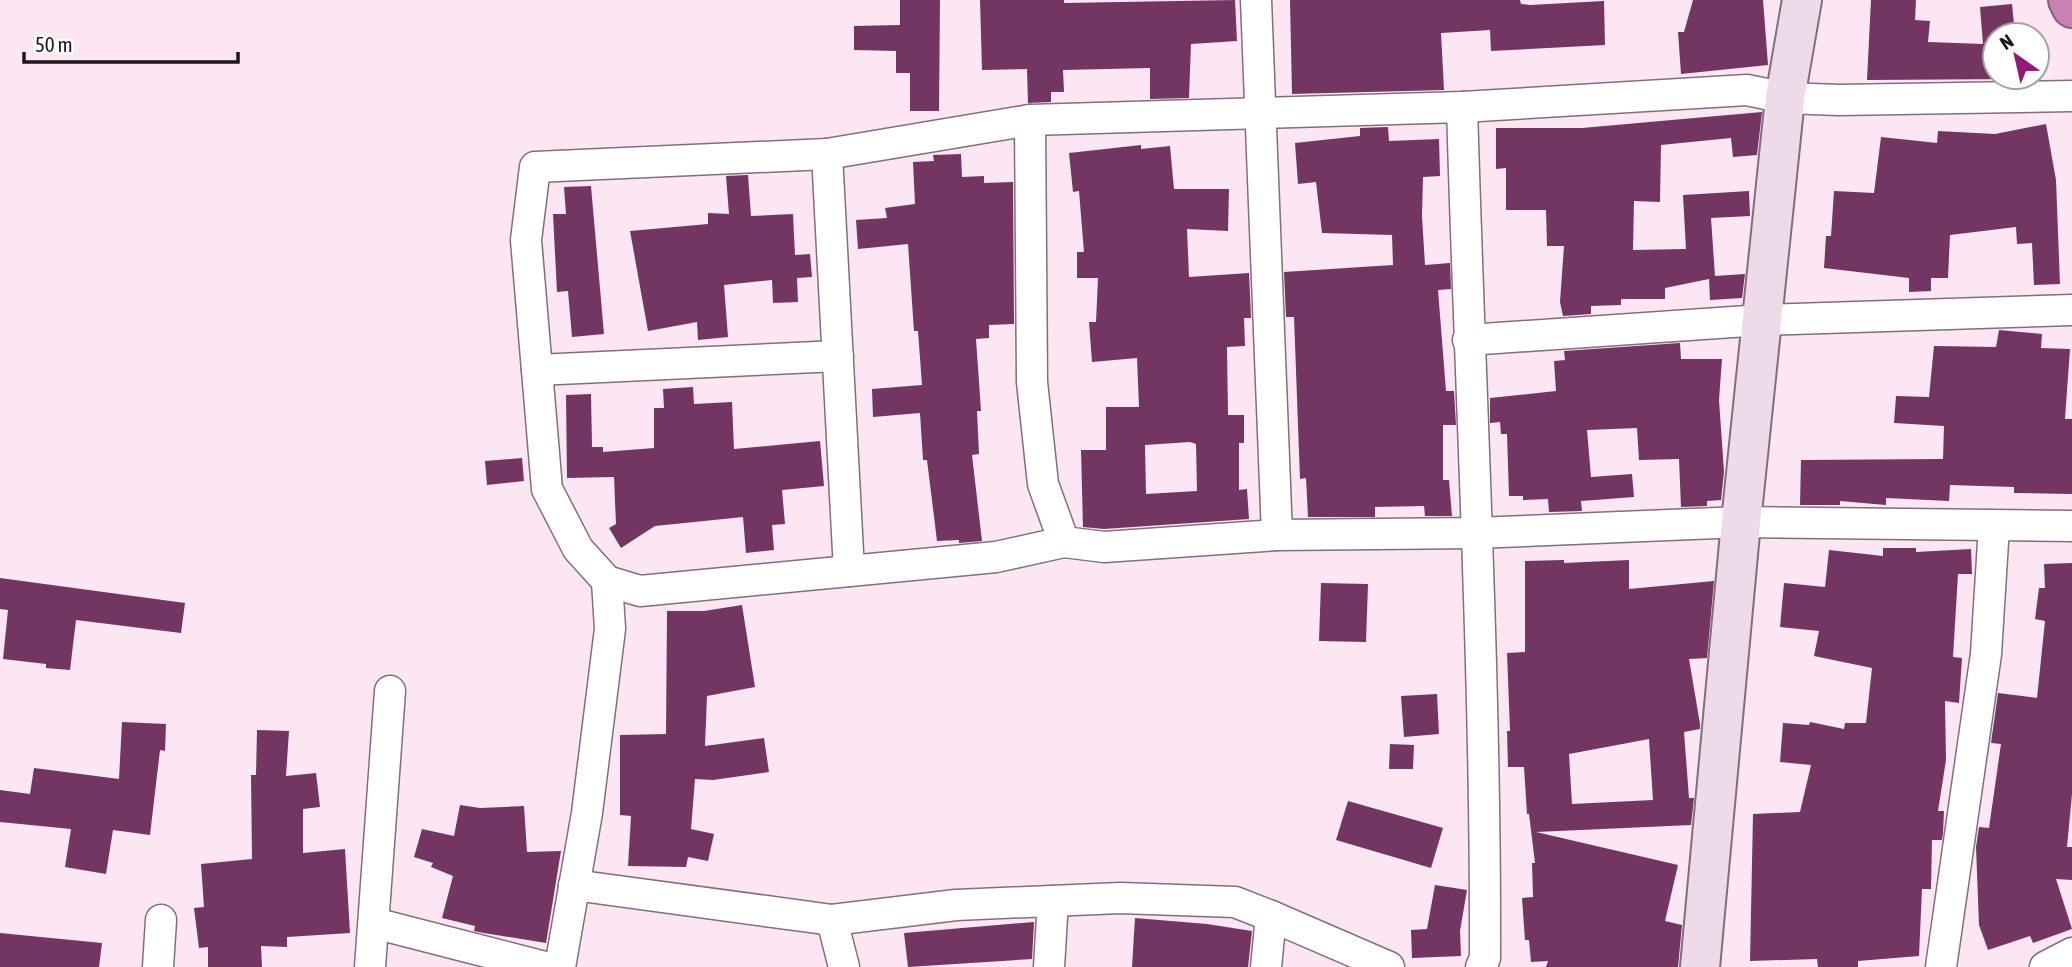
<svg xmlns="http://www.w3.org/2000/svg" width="2072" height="967" viewBox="0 0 2072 967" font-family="'Asap Condensed',sans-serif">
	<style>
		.building { fill: #733561; fill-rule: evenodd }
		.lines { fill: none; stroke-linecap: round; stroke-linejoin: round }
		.street-casing { stroke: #826f7b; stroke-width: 33 }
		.secondary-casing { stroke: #826f7b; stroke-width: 42 }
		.highway-casing { stroke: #8c5c7c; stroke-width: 42 }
		.street { stroke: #fff; stroke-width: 30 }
		.secondary { stroke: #eedae8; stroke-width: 38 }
		.highway { stroke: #c782b1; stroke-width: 38 }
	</style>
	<rect width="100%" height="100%" fill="#fce6f3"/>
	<g class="building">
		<polygon points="900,0 940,0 939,111 910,111 910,73 896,73 896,51 854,50 854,26 900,25"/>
		<polygon points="980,0 1064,0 1064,3 1235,0 1237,41 1191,44 1189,98 1150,99 1150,68 1063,70 1064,92 1051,92 1051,102 1028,103 1027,69 982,70"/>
		<polygon points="1290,0 1520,0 1521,4 1530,5 1604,1 1605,45 1491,51 1490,30 1441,33 1444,90 1292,94"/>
		<polygon points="1693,0 1763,0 1768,65 1681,74 1678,32 1684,32"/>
		<polygon points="1871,0 1916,0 1915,20 1930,21 1928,42 1983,44 1980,7 2012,4 2015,35 1995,35 1995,77 2018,79 1867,80"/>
		<polygon points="1762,112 1757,155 1733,157 1731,138 1661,145 1660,202 1634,201 1633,250 1686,249 1683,195 1749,191 1750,216 1711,218 1715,276 1745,274 1742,298 1710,300 1709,279 1665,288 1665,299 1621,299 1621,305 1591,306 1591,314 1563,316 1560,302 1564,246 1547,246 1546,210 1506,210 1506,168 1496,169 1496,128 1582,128"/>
		<polygon points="2046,124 2056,180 2060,284 2034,285 2032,243 2017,244 2016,227 1950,235 1948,278 1931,278 1931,291 1909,292 1909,278 1824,268 1826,236 1831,236 1834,191 1874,193 1881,137 1937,143 1938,131 1995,134"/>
		<polygon points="1388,127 1389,141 1439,139 1440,176 1423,177 1422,216 1425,265 1450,263 1451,289 1438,290 1446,391 1454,391 1456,425 1443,425 1443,480 1449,480 1452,516 1425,516 1424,506 1375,507 1375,517 1308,517 1306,478 1300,479 1294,317 1286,317 1284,272 1393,265 1392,235 1322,233 1316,182 1298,184 1295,143 1360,136 1360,128"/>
		<path d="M1141,145V149L1170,146L1174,189H1229L1228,231L1187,229L1189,277L1249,273L1251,318H1244L1245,346L1227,347L1228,415H1244V443H1239V490L1247,489L1249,519L1104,529L1083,527L1081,450H1106V407H1139L1137,358L1092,362L1089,322H1096L1098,278H1077V252H1084L1079,191L1073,192L1069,153ZM1190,442L1196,444L1197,491L1146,494L1145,445Z"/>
		<polygon points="961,154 962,177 984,176 984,183 1013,182 1014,324 989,325 989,338 976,339 981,411 977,411 979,454 972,455 982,541 959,543 959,540 937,541 927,460 923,460 920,413 873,417 872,389 922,385 918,331 914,331 908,244 858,249 856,220 887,218 885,208 915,204 913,162 934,161 933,155"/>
		<polygon points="748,175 751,216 793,214 795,255 810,254 812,277 797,278 798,302 773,303 772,280 724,285 728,337 698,340 697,322 648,331 630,231 708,224 708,213 729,214 726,176"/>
		<polygon points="591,186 604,334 572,337 568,291 557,292 553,214 566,214 564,187"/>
		<polygon points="1999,330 2042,334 2041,348 2070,349 2065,419 2072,419 2072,494 2014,493 2014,487 1950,485 1949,501 1886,498 1886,505 1840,501 1840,505 1800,505 1801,460 1943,459 1944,426 1894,423 1896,396 1929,397 1934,346 1996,347"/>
		<polygon points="1680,343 1681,359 1722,359 1719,400 1724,472 1721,500 1707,501 1707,506 1681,507 1679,459 1639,460 1637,428 1587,430 1591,477 1632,474 1634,497 1581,501 1582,511 1549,512 1548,499 1523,500 1523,496 1509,496 1507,434 1501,434 1500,422 1490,423 1490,398 1556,391 1554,361 1565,360 1564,351"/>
		<polygon points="693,387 694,404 732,402 734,449 820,441 824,486 782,490 785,524 772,525 774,550 746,553 743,517 655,526 621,548 609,528 616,524 614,477 567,478 566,395 591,394 592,447 603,447 603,452 654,448 654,408 664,408 663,389"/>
		<polygon points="522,458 524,481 487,485 485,461"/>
		<polygon points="1883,548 1916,548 1916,552 1971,549 1972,574 1958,574 1953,657 1962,658 1959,703 1945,701 1946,760 1938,811 1944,811 1943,833 1942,840 1932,840 1931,889 1922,889 1919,956 1858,961 1858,967 1818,967 1817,959 1750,961 1753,814 1800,812 1811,765 1780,762 1783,723 1809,725 1810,722 1844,729 1845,723 1866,723 1872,668 1814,656 1819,631 1780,627 1784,583 1825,587 1829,550 1883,556"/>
		<path d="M1564,560V563L1629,560V589L1714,581L1707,658L1689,659L1700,724V729L1684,732L1689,798H1694L1691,825L1536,832L1678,865L1665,921L1682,925L1678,967H1546L1548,961L1531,962L1529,940H1525L1522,898L1533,897L1532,863H1535L1529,814H1527L1524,767H1508L1507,731H1510L1507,653L1525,652V561ZM1649,739L1653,800L1572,804L1569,754Z"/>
		<polygon points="2072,563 2072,794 2067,847 2072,847 2072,880 2056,879 2072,929 2033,943 2030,936 1988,950 1979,925 1976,847 1979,827 1989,828 2001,744 1991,743 1998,693 2037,698 2045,621 2035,619 2039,588 2045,588 2044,564"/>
		<polygon points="0,578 185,603 181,633 76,620 70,670 46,668 46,664 3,659 8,610 0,609"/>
		<polygon points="1321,583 1368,584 1366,642 1319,641"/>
		<polygon points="742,605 755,687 707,696 705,746 764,738 769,772 713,780 695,779 691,829 714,834 708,861 688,857 686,867 628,866 631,816 620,815 620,735 666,734 667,611 704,611"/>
		<polygon points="1437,694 1439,734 1404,737 1401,696"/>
		<polygon points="122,722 166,724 165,751 160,750 150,835 113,830 106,874 65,867 71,829 0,822 0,790 30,794 34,768 119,779"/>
		<polygon points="257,730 289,731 286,776 316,773 320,807 303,809 303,853 345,849 350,933 287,937 287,947 261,946 262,967 208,967 208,947 199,948 194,908 204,907 201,864 252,859 251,775 256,775"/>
		<polygon points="1390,744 1414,745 1413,769 1389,769"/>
		<polygon points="1348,801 1443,828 1431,868 1336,840"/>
		<polygon points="460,805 480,808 524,806 527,852 561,851 546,943 484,933 474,931 475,926 442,918 453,876 431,867 433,863 414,857 422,829 454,836"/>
		<polygon points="1435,885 1467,890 1460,931 1461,956 1412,958 1411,930 1427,929"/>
		<polygon points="1135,918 1207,924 1252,931 1248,967 1132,967"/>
		<polygon points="1034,922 1032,959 908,967 904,933"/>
		<polygon points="0,933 102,943 99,967 0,967"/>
	</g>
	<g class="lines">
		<g class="street-casing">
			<g id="street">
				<polyline points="1256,0 1277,535"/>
				<path d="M1462,107C1470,390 1486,674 1485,958L1481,967"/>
				<polyline points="1030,120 827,154 535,167 526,240 547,489 578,549 607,581 640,591 996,557 1064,542 1104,547 1277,535 1475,533 1741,522 2072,526"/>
				<polyline points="827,154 849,571"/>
				<polyline points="1468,340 1762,320 2072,310"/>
				<polyline points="537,370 838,356"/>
				<polyline points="1064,542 1043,484 1032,382 1030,120 1462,107 1747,90 1785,98 1839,100 2072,96"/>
				<polyline points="574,885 832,920 956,905 1120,898 1235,902 1271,916"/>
				<polyline points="832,920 844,967"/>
				<polyline points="374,923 545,967"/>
				<polyline points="158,967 161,920"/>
				<polyline points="370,967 390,691"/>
				<polyline points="560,967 587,813 610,629 607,581"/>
				<polyline points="1049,967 1053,901"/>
				<polyline points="1266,967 1271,916 1389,967"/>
				<polyline points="1941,967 1986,654 1994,526"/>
				<polyline points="2045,967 2072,953"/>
			</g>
		</g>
		<g class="secondary-casing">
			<polyline id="secondary" points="1700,967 1741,522 1785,98 1802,0"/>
		</g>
		<g class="highway-casing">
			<polyline id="highway" points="2068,0 2072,8"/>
		</g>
		<use href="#street" class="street"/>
		<use href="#secondary" class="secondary"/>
		<use href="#highway" class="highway"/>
	</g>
	<g transform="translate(2016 56) rotate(326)"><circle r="33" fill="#ffffff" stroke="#a5a2a4" stroke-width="2"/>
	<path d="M0-5L12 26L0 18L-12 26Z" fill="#931a77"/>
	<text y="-10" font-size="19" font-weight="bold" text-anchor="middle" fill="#1d161b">N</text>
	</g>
	<path d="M24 52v10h214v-10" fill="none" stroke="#1d161b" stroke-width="3.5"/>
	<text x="35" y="52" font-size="21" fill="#1d161b" stroke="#ffffff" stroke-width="5" paint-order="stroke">50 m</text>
</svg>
